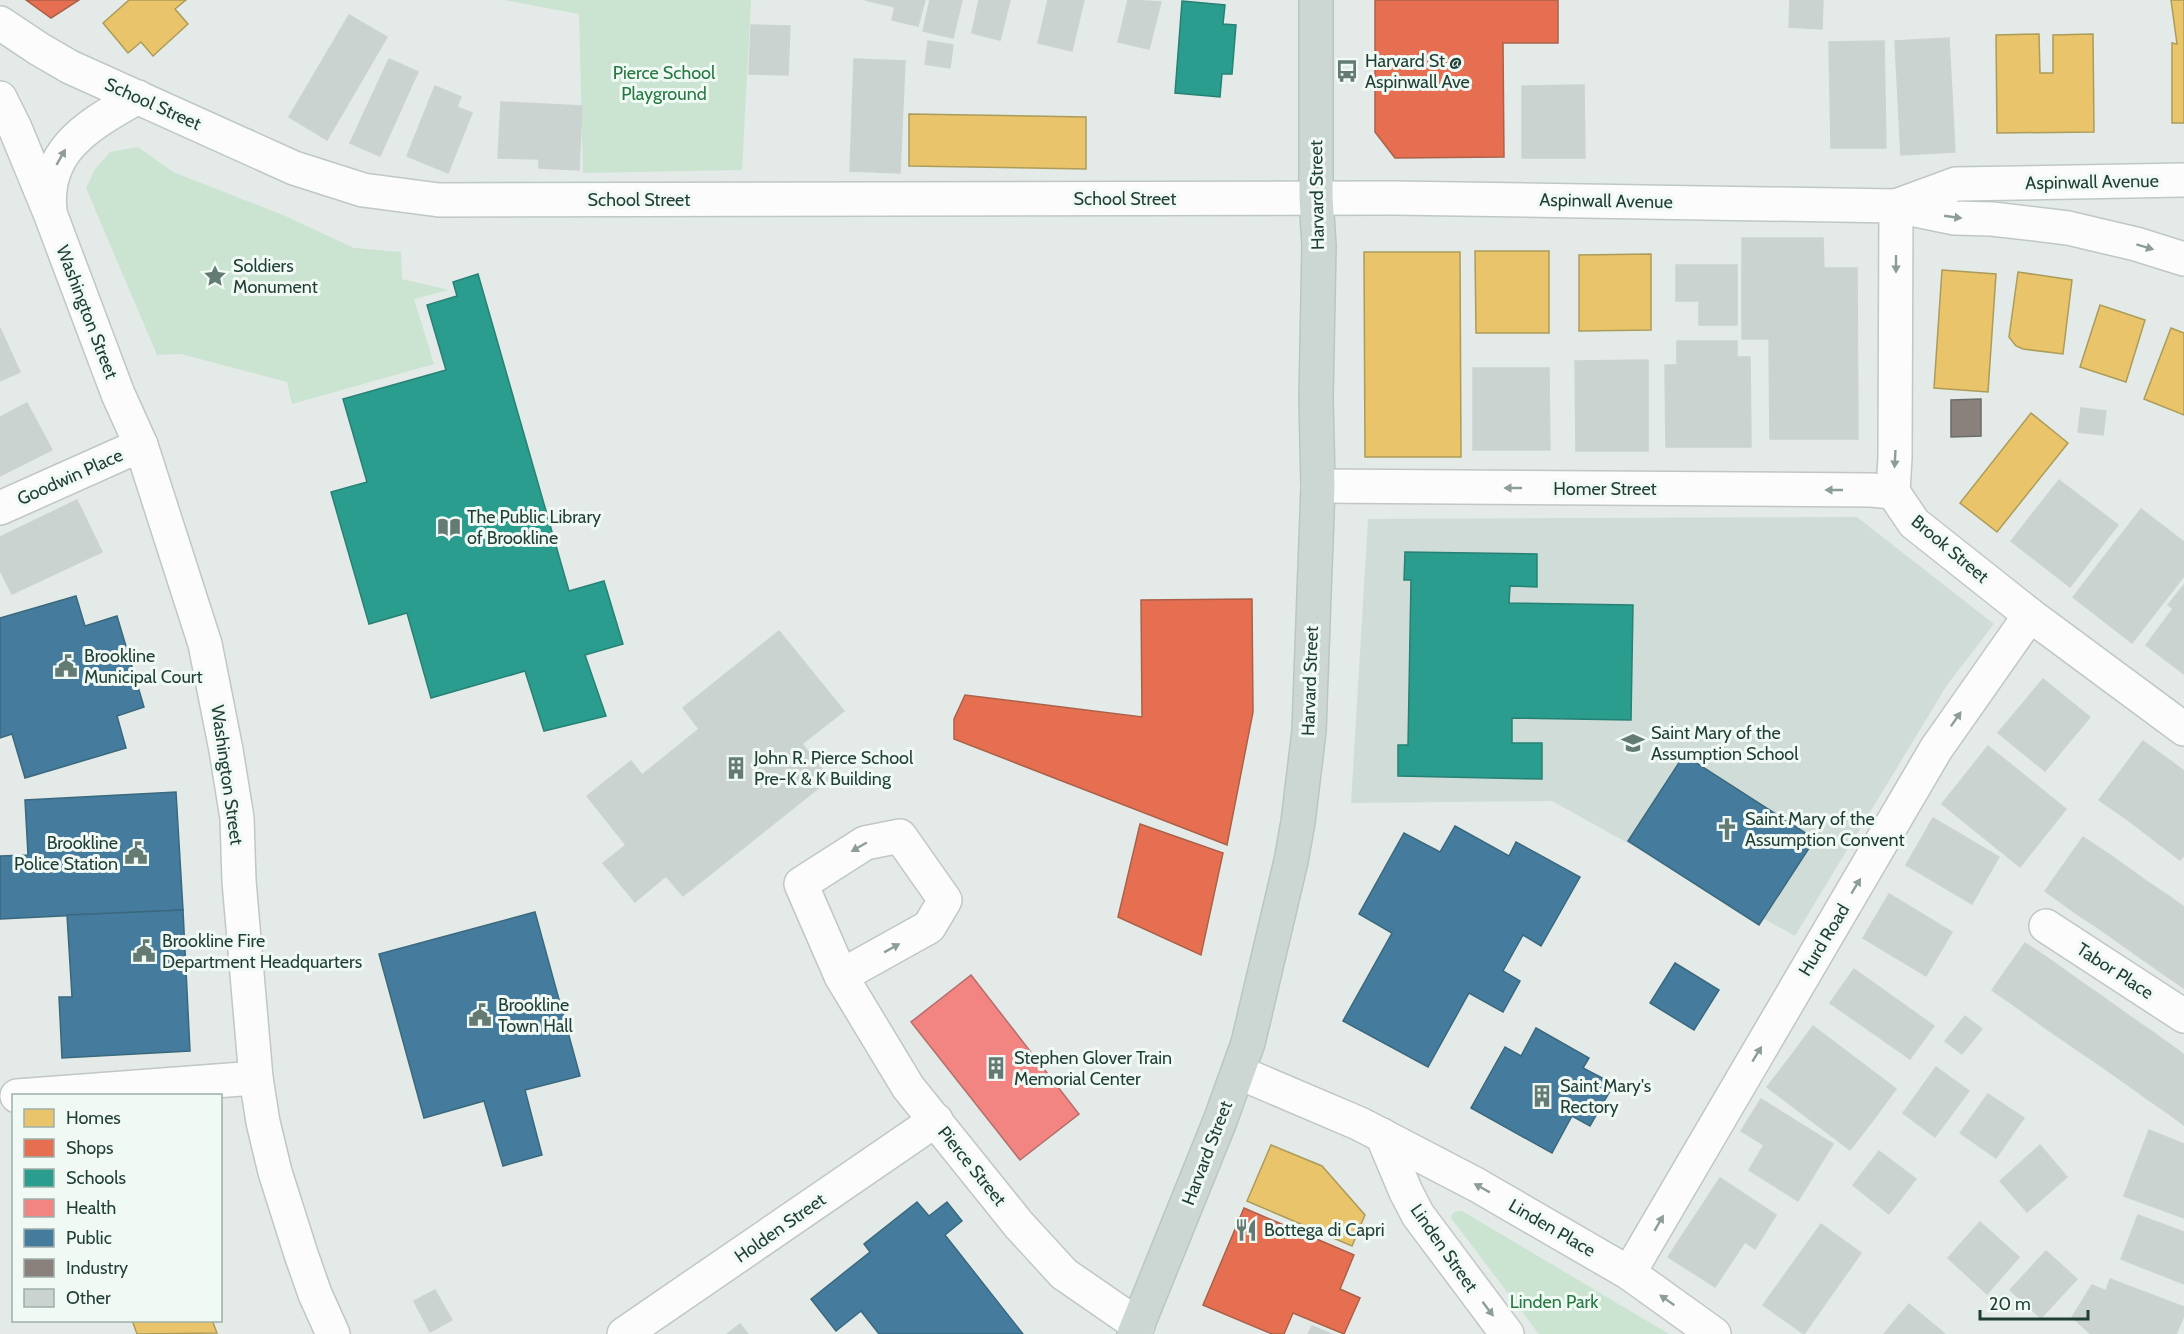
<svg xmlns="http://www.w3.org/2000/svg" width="2184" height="1334" viewBox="0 0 2184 1334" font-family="Cabin,sans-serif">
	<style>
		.built { fill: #d0dcd7 }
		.green { fill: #cbe4d2 }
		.homes { fill: #e9c46a; stroke: #ac9c5a; stroke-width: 1.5 }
		.shops { fill: #e76f51; stroke: #ab6149; stroke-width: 1.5 }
		.schools { fill: #2a9d8f; stroke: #278174; stroke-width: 1.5 }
		.health { fill: #f28482; stroke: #b36f6b; stroke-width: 1.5 }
		.public { fill: #457b9d; stroke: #3a697e; stroke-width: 1.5 }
		.industry { fill: #8a817c; stroke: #6a6d67; stroke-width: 1.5 }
		.building { fill: #cbd3d0; stroke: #ccd3d0; stroke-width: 1.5 }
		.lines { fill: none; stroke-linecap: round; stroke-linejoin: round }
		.minor-casing { stroke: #c0c7c4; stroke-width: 36 }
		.secondary-casing { stroke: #bfc8c4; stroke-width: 36 }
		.primary-casing { stroke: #bbc6c2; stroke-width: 36 }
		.minor { stroke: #fbfcfb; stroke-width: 33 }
		.secondary { stroke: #fbfcfb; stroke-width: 33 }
		.primary { stroke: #ccd6d3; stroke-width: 33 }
		.oneway { fill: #8d9e98 }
		.labels { text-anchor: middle; stroke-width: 6; stroke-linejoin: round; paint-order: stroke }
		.poi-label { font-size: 18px; fill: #1f3f35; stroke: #f1f9f5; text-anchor: start }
		.park-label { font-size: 18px; fill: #257a42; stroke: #f1f9f5 }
		.street-label { font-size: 18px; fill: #1f3f35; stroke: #f1f9f5 }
	</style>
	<rect width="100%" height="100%" fill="#e3eae7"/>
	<polygon class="built" points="1857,517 1994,624 1947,685 1795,936 1552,801 1351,803 1368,519"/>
	<g class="green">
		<polygon points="504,0 751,0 742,170 583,173 579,14"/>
		<polygon points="138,147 173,172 283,215 354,248 401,252 402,279 449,290 414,299 434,364 292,404 287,382 181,354 157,355 86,188 95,169 110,152"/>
		<polygon points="1457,1211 1462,1211 1669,1334 1539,1334 1451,1218 1452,1214"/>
	</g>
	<g class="homes">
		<polygon points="129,0 186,0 175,9 188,24 153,56 141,42 128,53 103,23"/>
		<polygon points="2171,0 2184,0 2184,123 2172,123 2172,43 2177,44"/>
		<polygon points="2039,34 2040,73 2053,73 2053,35 2093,34 2094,132 1997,133 1996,35"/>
		<polygon points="909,114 1086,117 1086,169 909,166"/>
		<polygon points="1475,251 1549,251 1549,333 1476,333"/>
		<polygon points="1364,252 1460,252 1461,457 1365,457"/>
		<polygon points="1651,254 1651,330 1579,331 1579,255"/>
		<polygon points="1942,270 1996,274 1988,392 1934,388"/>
		<polygon points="2018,272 2072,280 2063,354 2023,349 2016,346 2009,337"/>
		<polygon points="2100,305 2145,320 2126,382 2080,367"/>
		<polygon points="2171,328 2184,333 2184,415 2144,399"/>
		<polygon points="2031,413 2068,443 1997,532 1960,503"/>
		<polygon points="1271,1145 1322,1166 1365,1215 1352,1246 1247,1201"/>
		<polygon points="132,1320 212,1320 217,1333 137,1334"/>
	</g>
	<g class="shops">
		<polygon points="26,0 79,0 51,18"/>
		<polygon points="1375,0 1558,0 1558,43 1503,43 1504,157 1395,158 1375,132"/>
		<polygon points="1252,599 1253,712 1227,845 954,739 954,719 965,695 1142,717 1141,600"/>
		<polygon points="1140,824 1223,853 1201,955 1118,917"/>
		<polygon points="1244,1208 1354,1255 1340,1289 1360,1298 1344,1334 1293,1313 1284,1334 1272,1334 1203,1305"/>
	</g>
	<g class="schools">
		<polygon points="1182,1 1225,5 1223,24 1236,25 1232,74 1222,74 1220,97 1175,93"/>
		<polygon points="478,274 569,591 604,581 623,644 585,655 606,716 544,731 525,671 431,698 407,613 369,624 331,492 367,482 343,399 446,370 427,305 457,296 453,282"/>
		<polygon points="1405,552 1537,554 1537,587 1510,586 1509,603 1633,605 1631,720 1512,718 1512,743 1542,743 1542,779 1398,776 1398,745 1408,745 1411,580 1404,580"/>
	</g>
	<polygon class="health" points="971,975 1079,1114 1020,1160 911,1022"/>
	<g class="public">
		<polygon points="76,596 85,626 117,616 144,707 117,716 126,748 25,778 12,734 0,738 0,618"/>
		<polygon points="1684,755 1815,839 1759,925 1628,841"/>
		<polygon points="176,792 183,910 0,919 0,856 28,855 25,800"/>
		<polygon points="1455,826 1509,856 1516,842 1580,877 1541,946 1523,935 1503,971 1520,981 1503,1012 1469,993 1428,1067 1343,1021 1392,933 1359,914 1404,833 1440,852"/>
		<polygon points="183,910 190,1051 62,1058 59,997 72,997 67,915"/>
		<polygon points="535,912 580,1076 525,1090 542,1155 503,1166 484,1101 424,1118 379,954"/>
		<polygon points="1675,963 1719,990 1694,1030 1650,1003"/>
		<polygon points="1536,1028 1589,1058 1583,1068 1614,1084 1590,1126 1572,1116 1552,1153 1471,1108 1505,1047 1521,1056"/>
		<polygon points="917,1202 929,1216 947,1202 962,1221 945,1235 1023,1334 879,1334 861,1311 836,1331 811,1299 870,1252 864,1244"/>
	</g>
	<polygon class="industry" points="1981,399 1981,436 1951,437 1951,400"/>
	<g class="building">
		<polygon points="865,0 925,0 918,26 892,20 895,7"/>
		<polygon points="930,0 962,0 953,38 923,31"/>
		<polygon points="979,0 1010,0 1000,40 972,33"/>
		<polygon points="1048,0 1084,0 1072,51 1038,43"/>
		<polygon points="1128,0 1161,2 1149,49 1118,42"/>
		<polygon points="1790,0 1823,0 1822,29 1789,27"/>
		<polygon points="349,15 387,37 327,140 289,117"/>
		<polygon points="751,25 790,26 788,75 749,74"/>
		<polygon points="1949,38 1955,152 1901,155 1895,41"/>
		<polygon points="928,41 953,45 950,68 925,64"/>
		<polygon points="1884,41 1886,148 1831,148 1829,42"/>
		<polygon points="389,59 418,72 380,156 350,143"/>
		<polygon points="854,59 905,61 900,173 850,171"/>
		<polygon points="1584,85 1585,158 1522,158 1522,86"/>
		<polygon points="435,86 461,97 457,107 472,113 448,173 407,156"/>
		<polygon points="501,102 582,106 579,170 539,168 539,159 498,158"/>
		<polygon points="1742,238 1823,238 1824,268 1857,268 1858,439 1770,439 1769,339 1742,339"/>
		<polygon points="1676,265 1737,265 1737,325 1699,325 1699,301 1676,301"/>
		<polygon points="0,328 20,372 0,381"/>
		<polygon points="1677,341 1737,341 1737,357 1750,357 1751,447 1666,447 1665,365 1677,365"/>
		<polygon points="1648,360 1648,451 1576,451 1575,361"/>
		<polygon points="1473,368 1549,368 1550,450 1473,450"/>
		<polygon points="27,403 52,450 0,476 0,417"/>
		<polygon points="2081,408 2106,411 2103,435 2078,432"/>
		<polygon points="2059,480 2118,525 2070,587 2011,541"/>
		<polygon points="77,500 102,552 12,594 0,570 0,537"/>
		<polygon points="2141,509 2184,542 2184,576 2132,643 2073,597"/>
		<polygon points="2184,585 2184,674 2146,645 2173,609 2168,605"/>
		<polygon points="779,631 844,711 802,744 830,779 683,896 666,876 635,902 603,863 626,845 587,796 631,761 642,775 699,729 683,708"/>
		<polygon points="2043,679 2090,717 2045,771 1998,733"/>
		<polygon points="2143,741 2172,762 2128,820 2099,800"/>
		<polygon points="1988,746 2066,809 2020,867 1942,804"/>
		<polygon points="2172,762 2184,771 2184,800 2154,840 2128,820"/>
		<polygon points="2184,800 2184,855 2180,860 2154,840"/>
		<polygon points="1933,818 1999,857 1972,904 1906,865"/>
		<polygon points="2083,837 2113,857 2074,912 2045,891"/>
		<polygon points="2113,857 2142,878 2104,932 2074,912"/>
		<polygon points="2142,878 2173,899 2135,954 2104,932"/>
		<polygon points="1889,894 1952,932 1926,976 1863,938"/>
		<polygon points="2173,899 2184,907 2184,942 2162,973 2135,954"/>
		<polygon points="2184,942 2184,988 2162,973"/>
		<polygon points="2025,943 2052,961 2019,1009 1992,990"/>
		<polygon points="2052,961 2077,979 2044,1027 2019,1009"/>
		<polygon points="1854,969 1934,1026 1910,1059 1830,1003"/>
		<polygon points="2077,979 2103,997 2070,1045 2044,1027"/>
		<polygon points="2103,997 2128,1015 2095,1062 2070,1045"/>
		<polygon points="2128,1015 2154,1033 2121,1080 2095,1062"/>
		<polygon points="1965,1016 1982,1029 1962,1054 1945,1041"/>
		<polygon points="1813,1026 1896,1089 1874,1119 1791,1056"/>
		<polygon points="2154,1033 2179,1051 2146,1098 2121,1080"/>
		<polygon points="2179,1051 2184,1055 2184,1098 2172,1116 2146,1098"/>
		<polygon points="1791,1056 1874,1119 1850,1150 1767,1087"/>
		<polygon points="1936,1067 1969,1091 1935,1137 1903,1113"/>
		<polygon points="1988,1094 2024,1118 1996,1158 1960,1133"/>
		<polygon points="2184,1098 2184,1125 2172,1116"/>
		<polygon points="1761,1099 1833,1144 1798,1201 1749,1170 1764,1145 1741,1131"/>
		<polygon points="2149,1130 2184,1144 2184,1182 2136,1164"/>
		<polygon points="2040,1145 2067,1177 2027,1212 2000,1181"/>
		<polygon points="1879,1151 1916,1179 1889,1214 1853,1185"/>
		<polygon points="2136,1164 2184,1182 2184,1218 2124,1196"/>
		<polygon points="1720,1178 1776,1215 1755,1249 1745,1242 1715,1287 1668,1257"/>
		<polygon points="2138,1215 2184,1232 2184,1284 2121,1259"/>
		<polygon points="1980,1222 2019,1257 1987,1294 1948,1258"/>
		<polygon points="1821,1224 1861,1253 1804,1334 1763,1305"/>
		<polygon points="2046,1251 2077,1279 2041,1318 2010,1290"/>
		<polygon points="2110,1279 2184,1307 2184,1315 2176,1334 2091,1334 2072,1317 2092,1285 2106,1291"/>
		<polygon points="435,1290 452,1320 430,1332 414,1301"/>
		<polygon points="1909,1304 1945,1334 1884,1334"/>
		<polygon points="740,1324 748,1334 727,1334"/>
		<polygon points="1312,1326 1331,1334 1308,1334"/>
	</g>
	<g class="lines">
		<g class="minor-casing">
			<g id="minor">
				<polyline points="1896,206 1895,457 1893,492 1914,523 2030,615 2184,729"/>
				<polyline points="1318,486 1871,490 1893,492"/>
				<polyline points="0,508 141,445"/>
				<polyline points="2046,926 2184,1016"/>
				<polyline points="841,976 929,927 945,900 900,836 865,843 801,884 841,976 908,1087 1019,1225 1064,1274 1138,1325"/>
				<polyline points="1238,1072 1360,1124 1477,1185 1629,1273 1714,1334"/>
				<polyline points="17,1096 256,1078"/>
				<polyline points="1382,1135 1406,1192 1418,1215 1507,1334"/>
				<polyline points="1629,1273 1936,749 2030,615"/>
				<polyline points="624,1334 936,1120"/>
			</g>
		</g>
		<g class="secondary-casing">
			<g id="secondary">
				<polyline points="0,23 39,49 70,67 294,168 363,190 439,200 1394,198 1896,206 1955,218 1992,219 2068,228 2136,244 2184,259"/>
				<polyline points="0,98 15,128 50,213 118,394 141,445 205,644 226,750 237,818 239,881 256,1078 263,1122 275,1172 301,1254 315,1294 333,1334"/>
				<polyline points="1896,206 1956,184 2184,180"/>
				<path d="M50,211C43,149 91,124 138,97"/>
			</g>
		</g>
		<g class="primary-casing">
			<polyline id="primary" points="1134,1334 1220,1121 1248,1043 1291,861 1298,822 1309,731 1318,486 1316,398 1319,246 1316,198 1316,0"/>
		</g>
		<use href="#minor" class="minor"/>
		<use href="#secondary" class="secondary"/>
		<use href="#primary" class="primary"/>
	</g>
	<defs><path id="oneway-solid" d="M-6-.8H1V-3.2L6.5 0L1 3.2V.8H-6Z" transform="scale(1.5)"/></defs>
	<g class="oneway">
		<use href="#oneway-solid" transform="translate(61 157) rotate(-60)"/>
		<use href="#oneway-solid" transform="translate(1953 217) rotate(8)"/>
		<use href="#oneway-solid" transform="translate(2145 247) rotate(17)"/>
		<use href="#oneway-solid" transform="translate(1896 264) rotate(90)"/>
		<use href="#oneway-solid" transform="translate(1895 459) rotate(93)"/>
		<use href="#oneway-solid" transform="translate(1513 488) rotate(-180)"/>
		<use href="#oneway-solid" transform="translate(1834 490) rotate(-180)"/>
		<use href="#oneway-solid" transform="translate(1956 719) rotate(-55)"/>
		<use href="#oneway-solid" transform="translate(859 847) rotate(150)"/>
		<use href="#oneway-solid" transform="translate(1856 886) rotate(-59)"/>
		<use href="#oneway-solid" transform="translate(892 948) rotate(-29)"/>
		<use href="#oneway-solid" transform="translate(1757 1054) rotate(-59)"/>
		<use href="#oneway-solid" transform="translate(1482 1188) rotate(-151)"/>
		<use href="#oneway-solid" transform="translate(1659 1223) rotate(-60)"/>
		<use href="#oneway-solid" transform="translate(1667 1300) rotate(-145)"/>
		<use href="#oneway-solid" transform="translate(1488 1309) rotate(53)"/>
	</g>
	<defs>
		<g id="bus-bare" transform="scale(1.8)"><path d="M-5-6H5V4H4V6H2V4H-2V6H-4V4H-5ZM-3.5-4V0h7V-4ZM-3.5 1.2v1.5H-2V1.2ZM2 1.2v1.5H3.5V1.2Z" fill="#647b73" stroke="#f1f9f5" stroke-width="2.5" paint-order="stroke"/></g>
		<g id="sight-bare" transform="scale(1.8)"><path d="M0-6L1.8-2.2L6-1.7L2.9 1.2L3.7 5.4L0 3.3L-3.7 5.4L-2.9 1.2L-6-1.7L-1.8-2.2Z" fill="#647b73" stroke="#f1f9f5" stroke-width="2.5" paint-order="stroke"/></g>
		<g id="library-bare" transform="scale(1.8)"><path d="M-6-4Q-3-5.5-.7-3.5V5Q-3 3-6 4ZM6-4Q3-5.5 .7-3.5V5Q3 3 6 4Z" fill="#647b73" stroke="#f1f9f5" stroke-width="2.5" paint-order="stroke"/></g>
		<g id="civic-bare" transform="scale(1.8)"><path d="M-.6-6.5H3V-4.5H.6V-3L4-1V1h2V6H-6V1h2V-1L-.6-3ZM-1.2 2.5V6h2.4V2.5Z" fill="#647b73" stroke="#f1f9f5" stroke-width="2.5" paint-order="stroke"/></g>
		<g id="school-bare" transform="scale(1.8)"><path d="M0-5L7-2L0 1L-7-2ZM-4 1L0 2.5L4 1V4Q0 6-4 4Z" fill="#647b73" stroke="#f1f9f5" stroke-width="2.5" paint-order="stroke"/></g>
		<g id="building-bare" transform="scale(1.8)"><path d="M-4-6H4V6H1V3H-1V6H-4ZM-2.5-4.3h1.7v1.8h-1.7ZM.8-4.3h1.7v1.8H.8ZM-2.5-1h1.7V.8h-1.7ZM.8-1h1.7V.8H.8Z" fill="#647b73" stroke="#f1f9f5" stroke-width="2.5" paint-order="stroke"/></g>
		<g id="church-bare" transform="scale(1.8)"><path d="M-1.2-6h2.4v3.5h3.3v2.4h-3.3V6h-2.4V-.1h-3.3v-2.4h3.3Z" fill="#647b73" stroke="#f1f9f5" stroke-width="2.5" paint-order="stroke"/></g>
		<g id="restaurant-bare" transform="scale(1.8)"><path d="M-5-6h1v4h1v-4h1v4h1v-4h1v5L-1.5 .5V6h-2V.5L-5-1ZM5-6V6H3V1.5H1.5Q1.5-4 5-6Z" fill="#647b73" stroke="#f1f9f5" stroke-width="2.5" paint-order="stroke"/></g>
	</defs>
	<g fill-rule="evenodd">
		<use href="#bus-bare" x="1347" y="71"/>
		<use href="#sight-bare" x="215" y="276"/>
		<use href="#library-bare" x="449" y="527"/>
		<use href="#civic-bare" x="66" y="666"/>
		<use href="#school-bare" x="1633" y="743"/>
		<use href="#building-bare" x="736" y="768"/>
		<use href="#church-bare" x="1727" y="829"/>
		<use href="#civic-bare" x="136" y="853"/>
		<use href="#civic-bare" x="144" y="951"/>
		<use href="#civic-bare" x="480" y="1015"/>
		<use href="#building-bare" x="996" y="1068"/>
		<use href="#building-bare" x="1542" y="1096"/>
		<use href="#restaurant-bare" x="1246" y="1230"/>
	</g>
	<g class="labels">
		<g class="poi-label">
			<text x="1365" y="67">Harvard St @<tspan x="1365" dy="21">Aspinwall Ave</tspan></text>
			<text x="233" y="272">Soldiers<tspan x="233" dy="21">Monument</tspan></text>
			<text x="467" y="523">The Public Library<tspan x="467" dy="21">of Brookline</tspan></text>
			<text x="84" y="662">Brookline<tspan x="84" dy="21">Municipal Court</tspan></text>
			<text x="1651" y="739">Saint Mary of the<tspan x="1651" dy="21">Assumption School</tspan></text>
			<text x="754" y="764">John R. Pierce School<tspan x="754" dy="21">Pre-K &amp; K Building</tspan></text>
			<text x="1745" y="825">Saint Mary of the<tspan x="1745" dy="21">Assumption Convent</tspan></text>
			<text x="118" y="849" text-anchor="end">Brookline<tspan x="118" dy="21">Police Station</tspan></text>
			<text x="162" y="947">Brookline Fire<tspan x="162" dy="21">Department Headquarters</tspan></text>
			<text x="498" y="1011">Brookline<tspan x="498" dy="21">Town Hall</tspan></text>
			<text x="1014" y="1064">Stephen Glover Train<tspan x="1014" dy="21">Memorial Center</tspan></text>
			<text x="1560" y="1092">Saint Mary's<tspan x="1560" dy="21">Rectory</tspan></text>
			<text x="1264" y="1236">Bottega di Capri</text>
		</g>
		<g class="park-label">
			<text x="664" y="79">Pierce School<tspan x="664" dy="21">Playground</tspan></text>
			<text x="1554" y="1308">Linden Park</text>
		</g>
		<g class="street-label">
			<text transform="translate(153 104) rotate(24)" y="6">School Street</text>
			<text transform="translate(2092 182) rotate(-1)" y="6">Aspinwall Avenue</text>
			<text transform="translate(1317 195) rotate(-91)" y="6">Harvard Street</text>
			<text x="1125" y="205">School Street</text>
			<text x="639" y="206">School Street</text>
			<text transform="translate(1606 201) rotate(1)" y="6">Aspinwall Avenue</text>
			<text transform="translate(87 312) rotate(69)" y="6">Washington Street</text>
			<text transform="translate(70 477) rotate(-24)" y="6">Goodwin Place</text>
			<text x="1605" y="495">Homer Street</text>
			<text transform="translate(1950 549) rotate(40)" y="6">Brook Street</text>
			<text transform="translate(1310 681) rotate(-88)" y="6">Harvard Street</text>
			<text transform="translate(227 775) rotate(82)" y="6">Washington Street</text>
			<text transform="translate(1824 940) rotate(-59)" y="6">Hurd Road</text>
			<text transform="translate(2115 971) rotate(33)" y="6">Tabor Place</text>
			<text transform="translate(1207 1153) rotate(-69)" y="6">Harvard Street</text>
			<text transform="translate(972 1166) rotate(51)" y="6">Pierce Street</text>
			<text transform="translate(780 1228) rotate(-35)" y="6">Holden Street</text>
			<text transform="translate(1552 1228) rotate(30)" y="6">Linden Place</text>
			<text transform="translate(1444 1248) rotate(55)" y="6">Linden Street</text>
		</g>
	</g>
	<rect x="12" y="1094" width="210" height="228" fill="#f1f9f5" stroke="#9dafa8" stroke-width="1.5"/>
	<rect x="24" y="1109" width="30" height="18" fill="#e9c46a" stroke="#9dafa8" stroke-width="1.5"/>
	<text x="66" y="1124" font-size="18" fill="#1f3f35">Homes</text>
	<rect x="24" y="1139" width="30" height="18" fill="#e76f51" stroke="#9dafa8" stroke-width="1.5"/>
	<text x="66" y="1154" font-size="18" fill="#1f3f35">Shops</text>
	<rect x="24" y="1169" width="30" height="18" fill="#2a9d8f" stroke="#9dafa8" stroke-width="1.5"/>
	<text x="66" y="1184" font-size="18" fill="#1f3f35">Schools</text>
	<rect x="24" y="1199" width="30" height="18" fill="#f28482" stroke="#9dafa8" stroke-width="1.5"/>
	<text x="66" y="1214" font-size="18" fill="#1f3f35">Health</text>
	<rect x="24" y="1229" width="30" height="18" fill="#457b9d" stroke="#9dafa8" stroke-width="1.5"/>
	<text x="66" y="1244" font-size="18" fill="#1f3f35">Public</text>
	<rect x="24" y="1259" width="30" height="18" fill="#8a817c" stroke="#9dafa8" stroke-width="1.5"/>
	<text x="66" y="1274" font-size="18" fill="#1f3f35">Industry</text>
	<rect x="24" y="1289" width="30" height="18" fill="#cbd3d0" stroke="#9dafa8" stroke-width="1.5"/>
	<text x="66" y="1304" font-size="18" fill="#1f3f35">Other</text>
	<path d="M1980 1310v9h108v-9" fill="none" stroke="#1f3f35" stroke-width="3"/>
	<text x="1989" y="1310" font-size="18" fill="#1f3f35" stroke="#f1f9f5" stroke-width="4.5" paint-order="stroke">20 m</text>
</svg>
